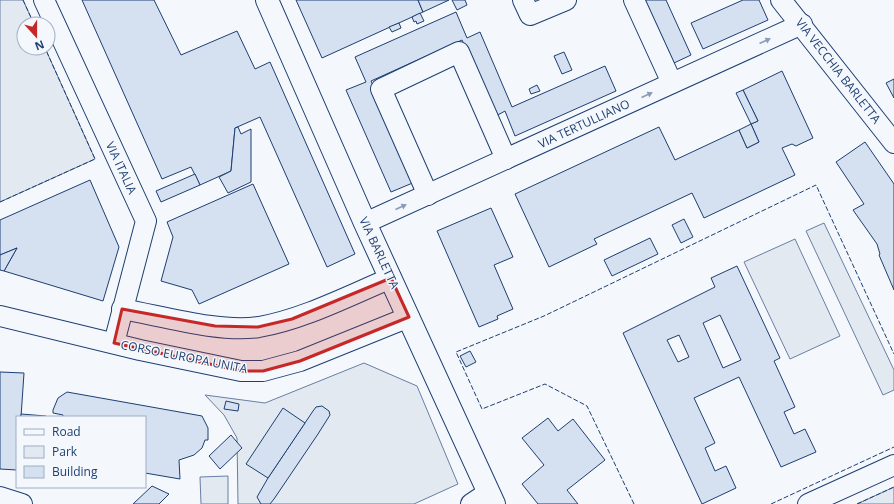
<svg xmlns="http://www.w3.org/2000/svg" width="894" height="504" viewBox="0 0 894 504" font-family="'Open Sans',sans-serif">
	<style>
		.green { fill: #e3e9f0; stroke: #687fa3 }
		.building { fill: #d5e0f0; stroke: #1d3f73; fill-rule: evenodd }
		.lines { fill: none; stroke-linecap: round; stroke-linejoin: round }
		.minor-casing { stroke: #1d3f73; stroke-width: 22 }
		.major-casing { stroke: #1d3f73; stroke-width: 24 }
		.minor { stroke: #f4f7fb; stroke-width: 20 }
		.major { stroke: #f4f7fb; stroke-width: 22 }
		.fence { stroke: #1d3f73; stroke-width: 1; stroke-dasharray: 5 2; stroke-linecap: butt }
		.oneway { fill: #889bb7 }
		.marked { fill: #c62828; fill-opacity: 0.2; stroke: #c62828; stroke-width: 3; stroke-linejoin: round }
		.labels { text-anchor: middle; stroke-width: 3; stroke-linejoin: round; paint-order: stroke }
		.street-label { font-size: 12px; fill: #1d3f73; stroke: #f4f7fb }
	</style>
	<rect width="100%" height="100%" fill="#f4f7fb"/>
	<g class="green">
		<polygon points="0,0 23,0 34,24 24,24 24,48 45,48 95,159 0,202"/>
		<polygon points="824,223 894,370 894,390 883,395 806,231"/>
		<polygon points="795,239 840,336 790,359 744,262"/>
		<polygon points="364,363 417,386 458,484 414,504 238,504 237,438 224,415 205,395 265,403"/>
		<polygon points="228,476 228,504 201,504 200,477"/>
		<polygon points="894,487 894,504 857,504"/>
	</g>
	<g class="building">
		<polygon points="82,0 154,0 181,55 237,31 255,69 270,62 355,254 327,267 260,117 235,128 231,171 200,185 191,167 162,179"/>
		<polygon points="296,0 418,0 423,12 322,58"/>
		<polygon points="418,0 449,0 423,12"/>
		<polygon points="452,0 465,0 467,5 457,10"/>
		<polygon points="645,0 666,0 691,55 674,63"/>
		<polygon points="743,0 759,0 768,20 703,49 691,23"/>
		<polygon points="456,12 467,38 480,32 512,107 605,66 616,91 515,136 505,111 496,116 462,40 371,81 415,182 391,192 346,90 366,82 355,57"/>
		<polygon points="420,13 424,21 417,24 416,21 414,22 412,17"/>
		<polygon points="399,23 401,28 392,32 389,27"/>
		<polygon points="564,52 572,70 562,74 554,56"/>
		<polygon points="782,71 813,138 796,146 792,144 782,148 795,175 704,218 692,193 594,239 597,244 549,267 515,194 659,127 675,160 739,130 747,148 759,142 751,124 758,121 743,90"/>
		<polygon points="894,79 894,98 886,83"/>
		<polygon points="537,85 540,91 531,94 529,89"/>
		<polygon points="743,90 758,121 751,124 736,93"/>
		<polygon points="751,124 759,142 747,148 739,130"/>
		<polygon points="238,127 241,134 251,129 251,182 228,193 219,177 231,171 235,128"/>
		<polygon points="865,142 894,184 894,290 879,255 880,254 877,244 853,210 864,204 836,162"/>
		<polygon points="195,174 200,185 161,202 156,191"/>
		<polygon points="90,180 119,247 103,301 4,271 17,248 0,255 0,220"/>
		<polygon points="253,184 289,264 199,304 192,290 161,281 173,237 167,222"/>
		<polygon points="491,208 513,257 494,265 513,309 497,316 498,319 479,327 437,231"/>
		<polygon points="684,219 693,237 681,243 672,225"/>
		<polygon points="650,238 658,254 612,276 604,260"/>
		<polygon points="17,248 4,271 0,270 0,255"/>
		<path d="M737,266L780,358L774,361L795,407L784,412L794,434L805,429L816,452L781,467L739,377L694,398L715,443L705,448L715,471L726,466L736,488L702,504L623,333L715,287L711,278ZM720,315L741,360L723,368L703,323ZM679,335L689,357L678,362L667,340Z"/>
		<polygon points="470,351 476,362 466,367 460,356"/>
		<polygon points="0,372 24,373 21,417 17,417 17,470 0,469"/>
		<polygon points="67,392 202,416 208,428 208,440 205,440 202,448 194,455 179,460 180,479 145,473 145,417 63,417 63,415 53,413 53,410 58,398"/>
		<polygon points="226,401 239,404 238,411 224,409"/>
		<polygon points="322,406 329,411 330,415 318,434 274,499 270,504 261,504 257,497 268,478 313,411 316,407"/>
		<polygon points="283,408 305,423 268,478 246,464"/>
		<polygon points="21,414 46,416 46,417 21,417"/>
		<polygon points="548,418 558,431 573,419 605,460 567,490 578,504 538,504 522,484 544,465 522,438"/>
		<polygon points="231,435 242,448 220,469 209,456"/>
		<polygon points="152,486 169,494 159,504 133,504"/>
	</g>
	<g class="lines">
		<g class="minor-casing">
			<g id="minor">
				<polyline points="44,0 146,221 114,343"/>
				<polyline points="523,0 530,15 566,0"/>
				<polyline points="634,0 672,83"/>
				<polyline points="781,0 894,143"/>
				<polyline points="428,195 381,89 459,52 506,159"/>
				<polyline points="365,223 802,24"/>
				<path d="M122,309C162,316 219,333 259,327C304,319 348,296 391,278"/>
				<polyline points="0,316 140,350 241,371 263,371 300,361 409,317"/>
				<polyline points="0,497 22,504"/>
				<polyline points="471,504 489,492"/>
				<polyline points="808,504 894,465"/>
			</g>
		</g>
		<g class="major-casing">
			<polyline id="major" points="267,0 365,223 494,504"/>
		</g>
		<use href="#minor" class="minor"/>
		<use href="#major" class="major"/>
		<g class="fence">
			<polyline points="23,0 34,24"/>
			<polyline points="0,202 95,159 45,48"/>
			<polyline points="634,504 587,406 545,384 482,409 456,352 544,316 816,185 894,354"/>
			<polyline points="771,504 894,447"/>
			<polyline points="857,504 894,487"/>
		</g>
	</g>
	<defs><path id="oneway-solid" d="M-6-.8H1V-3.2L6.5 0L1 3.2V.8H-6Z"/></defs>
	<g class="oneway">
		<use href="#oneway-solid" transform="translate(765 41) rotate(-24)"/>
		<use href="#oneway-solid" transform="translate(647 95) rotate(-25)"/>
		<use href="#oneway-solid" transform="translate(401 207) rotate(-24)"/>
	</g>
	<path class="marked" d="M391,278L409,317L300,361L263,371H241L114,343L122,309L215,326L258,327L292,319Z"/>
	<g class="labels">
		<g class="street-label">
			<text transform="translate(838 71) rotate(52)" y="4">VIA VECCHIA BARLETTA</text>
			<text transform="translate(584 124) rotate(-25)" y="4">VIA TERTULLIANO</text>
			<text transform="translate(121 168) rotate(65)" y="4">VIA ITALIA</text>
			<text transform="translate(379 253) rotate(65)" y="4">VIA BARLETTA</text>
			<text transform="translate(184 357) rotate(11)" y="4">CORSO EUROPA UNITA</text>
		</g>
	</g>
	<rect x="16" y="416" width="130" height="72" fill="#f4f7fb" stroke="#9eadc5"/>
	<rect x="24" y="429" width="20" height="6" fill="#f4f7fb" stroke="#9eadc5"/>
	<text x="52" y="436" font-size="12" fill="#1d3f73">Road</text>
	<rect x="24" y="446" width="20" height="12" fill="#e3e9f0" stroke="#9eadc5"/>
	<text x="52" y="456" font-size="12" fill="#1d3f73">Park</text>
	<rect x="24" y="466" width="20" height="12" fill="#d5e0f0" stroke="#9eadc5"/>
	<text x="52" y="476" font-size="12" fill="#1d3f73">Building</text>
	<g transform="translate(36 36) rotate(159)"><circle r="19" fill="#f4f7fb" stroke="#9eadc5"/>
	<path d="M0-3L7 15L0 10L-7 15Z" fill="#c62828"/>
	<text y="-6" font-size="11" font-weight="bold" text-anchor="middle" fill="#1d3f73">N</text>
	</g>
</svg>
